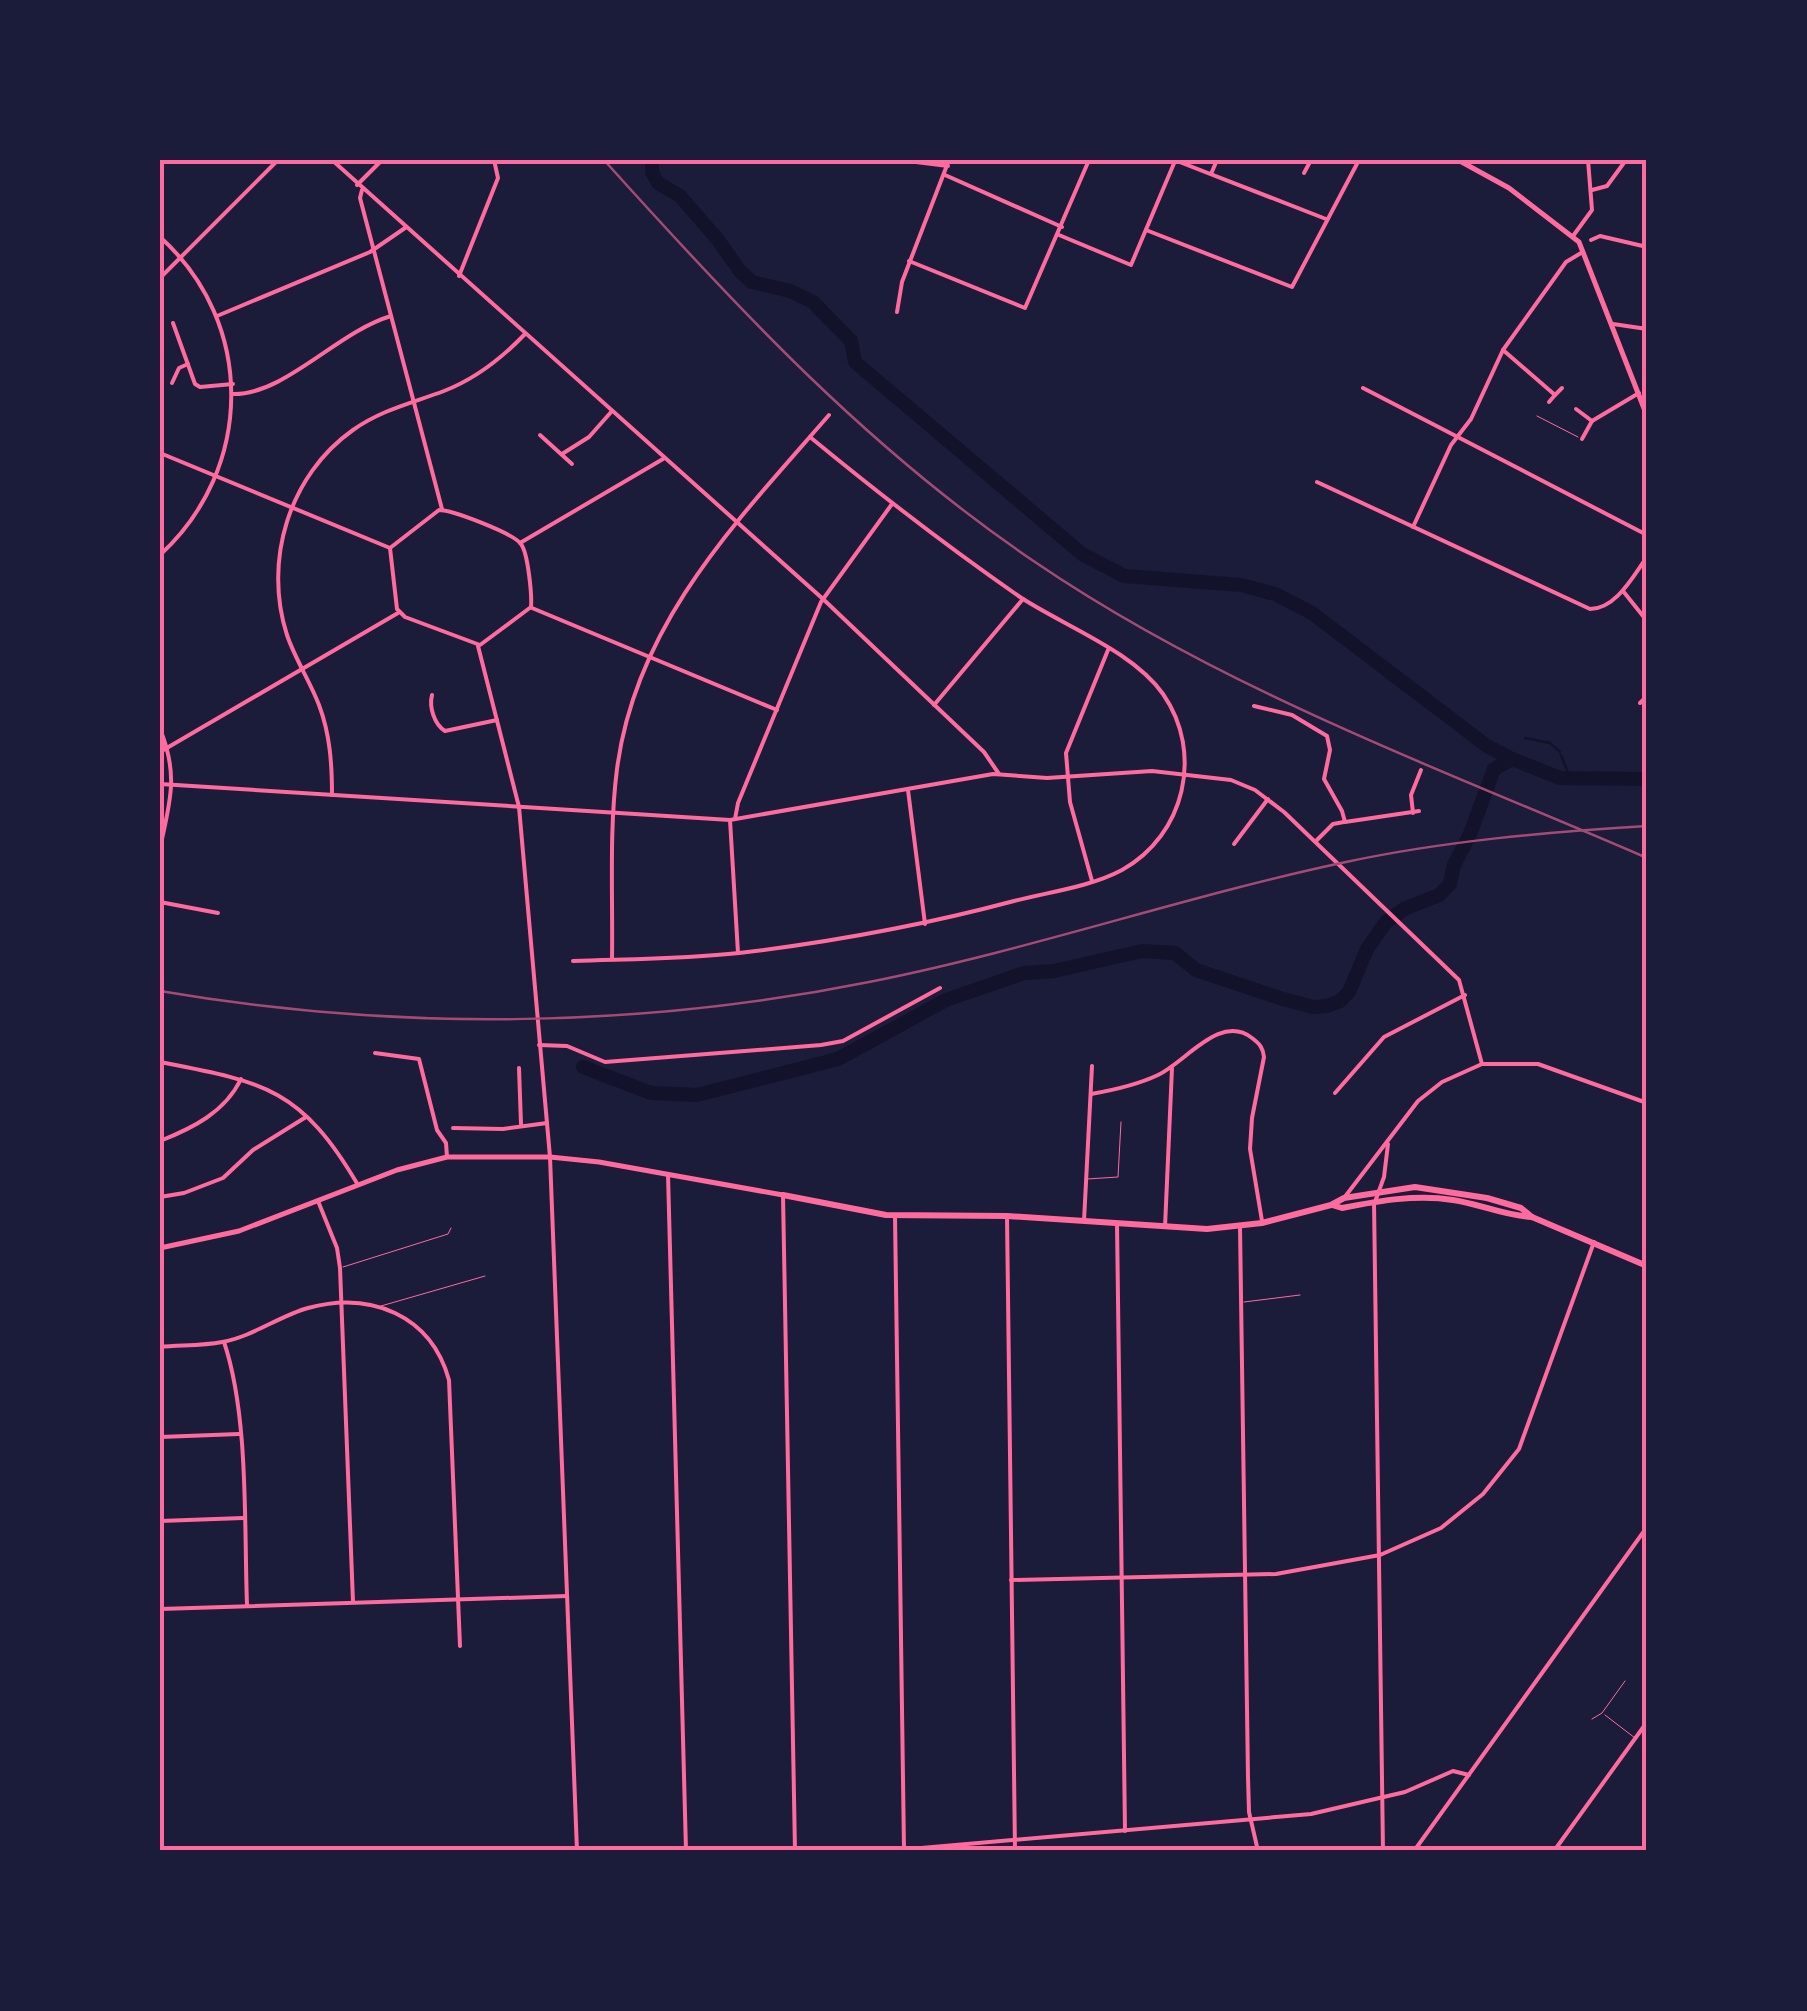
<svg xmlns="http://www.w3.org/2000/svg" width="1807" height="2011" viewBox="0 0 1807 2011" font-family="Karla,sans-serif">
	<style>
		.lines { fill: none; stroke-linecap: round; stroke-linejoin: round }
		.stream { stroke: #12122b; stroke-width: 2.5 }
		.river { stroke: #12122b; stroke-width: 14 }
		.service { stroke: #ff6b9d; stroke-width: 1 }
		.minor { stroke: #ff6b9d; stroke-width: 4 }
		.tertiary { stroke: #ff6b9d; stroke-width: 4 }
		.primary { stroke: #ff6b9d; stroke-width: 5 }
		.trunk { stroke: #ff6b9d; stroke-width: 6 }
		.rail { stroke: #a44b75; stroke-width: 2.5 }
		.neatline { fill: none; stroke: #ff6b9d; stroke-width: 4 }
	</style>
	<rect width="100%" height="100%" fill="#1b1b3a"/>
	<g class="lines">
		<g class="stream">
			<polyline points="1525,738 1550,743 1560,752"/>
			<polyline points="1561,755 1570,778"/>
		</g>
		<g class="river">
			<polyline points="652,160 652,172 658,183 680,196 718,240 740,271 752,282 790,291 813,302 851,341 855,362 1082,554 1124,576 1241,585 1275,594 1312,613 1487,746 1512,759"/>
			<polyline points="583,1067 651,1093 697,1095 838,1059 946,1000 1024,973 1054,971 1142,951 1175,953 1196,970 1283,999 1313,1007 1327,1006 1340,1001 1349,992 1367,949 1386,922 1404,909 1439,895 1450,884 1454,865 1470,834 1494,769 1512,759 1560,778 1647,779"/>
		</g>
		<g class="service">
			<polyline points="1537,416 1578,437"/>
			<polyline points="1087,1179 1118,1177 1121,1122"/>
			<polyline points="343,1267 448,1234 451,1228"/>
			<polyline points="1244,1302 1300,1295"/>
			<polyline points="381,1306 485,1276"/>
			<polyline points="1605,1715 1635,1738"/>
			<polyline points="1592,1719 1602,1713 1625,1681"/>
		</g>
		<g class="minor">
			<polyline points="332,160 823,599 984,752 999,774"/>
			<polyline points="900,160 948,166"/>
			<polyline points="1177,161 1326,219"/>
			<polyline points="1304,173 1311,160"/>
			<polyline points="1211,174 1217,160"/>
			<polyline points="945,175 1062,227"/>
			<polyline points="357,185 382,160"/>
			<polyline points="362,190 360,198 442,509"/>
			<polyline points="1592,190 1607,186 1626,160"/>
			<polyline points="1146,230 1292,287 1359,160"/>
			<polyline points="1059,235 1131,265 1175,161"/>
			<path d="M160,237C256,323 254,469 160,555"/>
			<polyline points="1591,240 1600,236 1647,247"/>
			<polyline points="909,261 1025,308 1089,160"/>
			<polyline points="459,276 498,178 494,160"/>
			<polyline points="160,278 278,160"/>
			<polyline points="897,312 902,282 949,160"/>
			<polyline points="217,316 370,252 405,228"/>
			<polyline points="173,323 195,384 200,387 233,384"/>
			<polyline points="1613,324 1647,329"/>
			<polyline points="1503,350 1555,395 1549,402"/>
			<polyline points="172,383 179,368 188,364"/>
			<polyline points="1363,388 1647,535"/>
			<path d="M233,394C285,395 337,332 391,316"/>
			<polyline points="1555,395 1562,388"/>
			<polyline points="1576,409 1592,421 1639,393"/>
			<polyline points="540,435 572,464"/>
			<polyline points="1582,439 1592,421"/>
			<polyline points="160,453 390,548"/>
			<polyline points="562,454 589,437 612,411"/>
			<path d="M1317,482L1590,609C1616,609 1633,576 1647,557"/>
			<path d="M439,510C452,510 513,533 521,544C528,553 532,595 531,607L480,645L405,617L397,609L390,548Z"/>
			<polyline points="1413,527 1451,445 1471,419 1503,350 1566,262 1581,253"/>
			<polyline points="520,543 663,459"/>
			<polyline points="1623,591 1647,621"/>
			<polyline points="532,608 777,710"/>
			<polyline points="478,646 519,807 550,1157"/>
			<path d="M432,695C429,707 434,724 445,731L497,720"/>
			<polyline points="1640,703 1647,696"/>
			<polyline points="934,705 1023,599"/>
			<polyline points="1254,706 1292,715 1327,736 1330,750 1324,779 1342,811 1345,822 1419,811"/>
			<path d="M160,729C179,775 170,802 160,848"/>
			<polyline points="160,752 398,613"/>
			<polyline points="160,784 730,820 993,774 1047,778 1152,771 1231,780 1255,790 1284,812 1459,980 1482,1064"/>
			<polyline points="908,790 925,924"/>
			<path d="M332,795C332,764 330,734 319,705C310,681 295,659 287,635C263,561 289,475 353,430C381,410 412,403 444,391C475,379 502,358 525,334"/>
			<polyline points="1413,813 1411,795 1421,770"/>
			<polyline points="735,819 738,803 821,602 892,504"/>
			<polyline points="730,820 738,953"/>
			<polyline points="1316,841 1333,824 1344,822"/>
			<polyline points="1234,844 1268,799"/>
			<polyline points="1092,881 1070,802 1066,753 1108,650"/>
			<polyline points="160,902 218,913"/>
			<path d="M612,959C613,897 609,831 617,769C636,623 737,521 829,415"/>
			<path d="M573,961C628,959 685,959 739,953C832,942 924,925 1014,901C1049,892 1090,887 1122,870C1185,835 1204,753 1163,694C1133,651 1064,626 1020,597C948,547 878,493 810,437"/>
			<polyline points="539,1045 567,1046 605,1062 821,1045 843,1041 940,988"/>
			<polyline points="375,1053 419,1059 437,1130 446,1143 447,1157"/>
			<path d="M160,1062C264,1082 301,1088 358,1185"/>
			<polyline points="519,1068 521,1124"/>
			<polyline points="1335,1093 1384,1037 1465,995"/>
			<path d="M1091,1094C1114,1090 1137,1085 1158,1075C1186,1062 1220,1013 1252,1038C1260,1044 1263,1048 1264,1057L1252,1118L1250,1149L1262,1221"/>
			<polyline points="453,1128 503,1129 547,1123"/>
			<path d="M160,1141C193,1128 225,1112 241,1079"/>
			<polyline points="668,1174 686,1851"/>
			<polyline points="783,1195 795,1851"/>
			<polyline points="160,1197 184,1193 223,1178 253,1150 306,1117"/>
			<polyline points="318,1201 337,1248 340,1268 353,1602"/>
			<polyline points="1374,1202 1383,1851"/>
			<polyline points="895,1216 904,1849"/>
			<polyline points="1007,1216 1015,1851"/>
			<polyline points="1084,1221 1092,1066"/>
			<polyline points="1117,1223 1125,1831"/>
			<polyline points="1165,1227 1172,1068"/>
			<polyline points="1240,1227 1248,1777 1249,1812 1258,1851"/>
			<path d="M224,1342C249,1416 244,1526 247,1605"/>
			<path d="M160,1347C180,1345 202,1346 222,1342C252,1337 279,1316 308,1308C371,1291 431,1315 449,1380L460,1646"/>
			<polyline points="160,1437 239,1434"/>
			<polyline points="160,1521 243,1518"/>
			<polyline points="1011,1580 1276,1574 1380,1555 1441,1528 1483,1494 1519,1449 1594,1242"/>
			<polyline points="160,1609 567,1596"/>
			<polyline points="887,1851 1311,1814 1405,1792 1453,1771 1469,1775"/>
			<polyline points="1414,1851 1647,1527"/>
		</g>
		<g class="tertiary">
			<polyline points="1573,236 1592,210 1588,160"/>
			<polyline points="550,1157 577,1851"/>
			<polyline points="1344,1198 1418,1101 1442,1082 1482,1064 1538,1064 1647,1103"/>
			<polyline points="1375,1202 1384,1177 1388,1144"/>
			<polyline points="1554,1851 1647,1722"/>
		</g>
		<g class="primary">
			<polyline points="1458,160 1509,188 1579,242 1647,416"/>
			<polyline points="160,1248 239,1231 397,1170 447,1157 550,1157 599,1162 783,1195"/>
		</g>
		<g class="trunk">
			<polyline points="783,1195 886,1215 1007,1216 1207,1229 1262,1223 1331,1205 1344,1198 1415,1187 1487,1198 1521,1208 1532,1217"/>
			<path d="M1332,1205L1342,1208C1378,1201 1416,1194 1453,1200C1480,1204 1505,1216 1532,1217L1647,1266"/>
		</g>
		<g class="rail">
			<path d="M604,160C737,308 869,450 1035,562C1223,690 1439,768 1647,858"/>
			<path d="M160,991C393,1031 636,1029 869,982C1030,950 1185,896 1346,862C1444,841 1547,832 1647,826"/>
		</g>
	</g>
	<rect width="1807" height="2011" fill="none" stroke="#1b1b3a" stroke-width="325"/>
	<rect x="162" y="162" width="1482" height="1686" class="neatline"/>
</svg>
